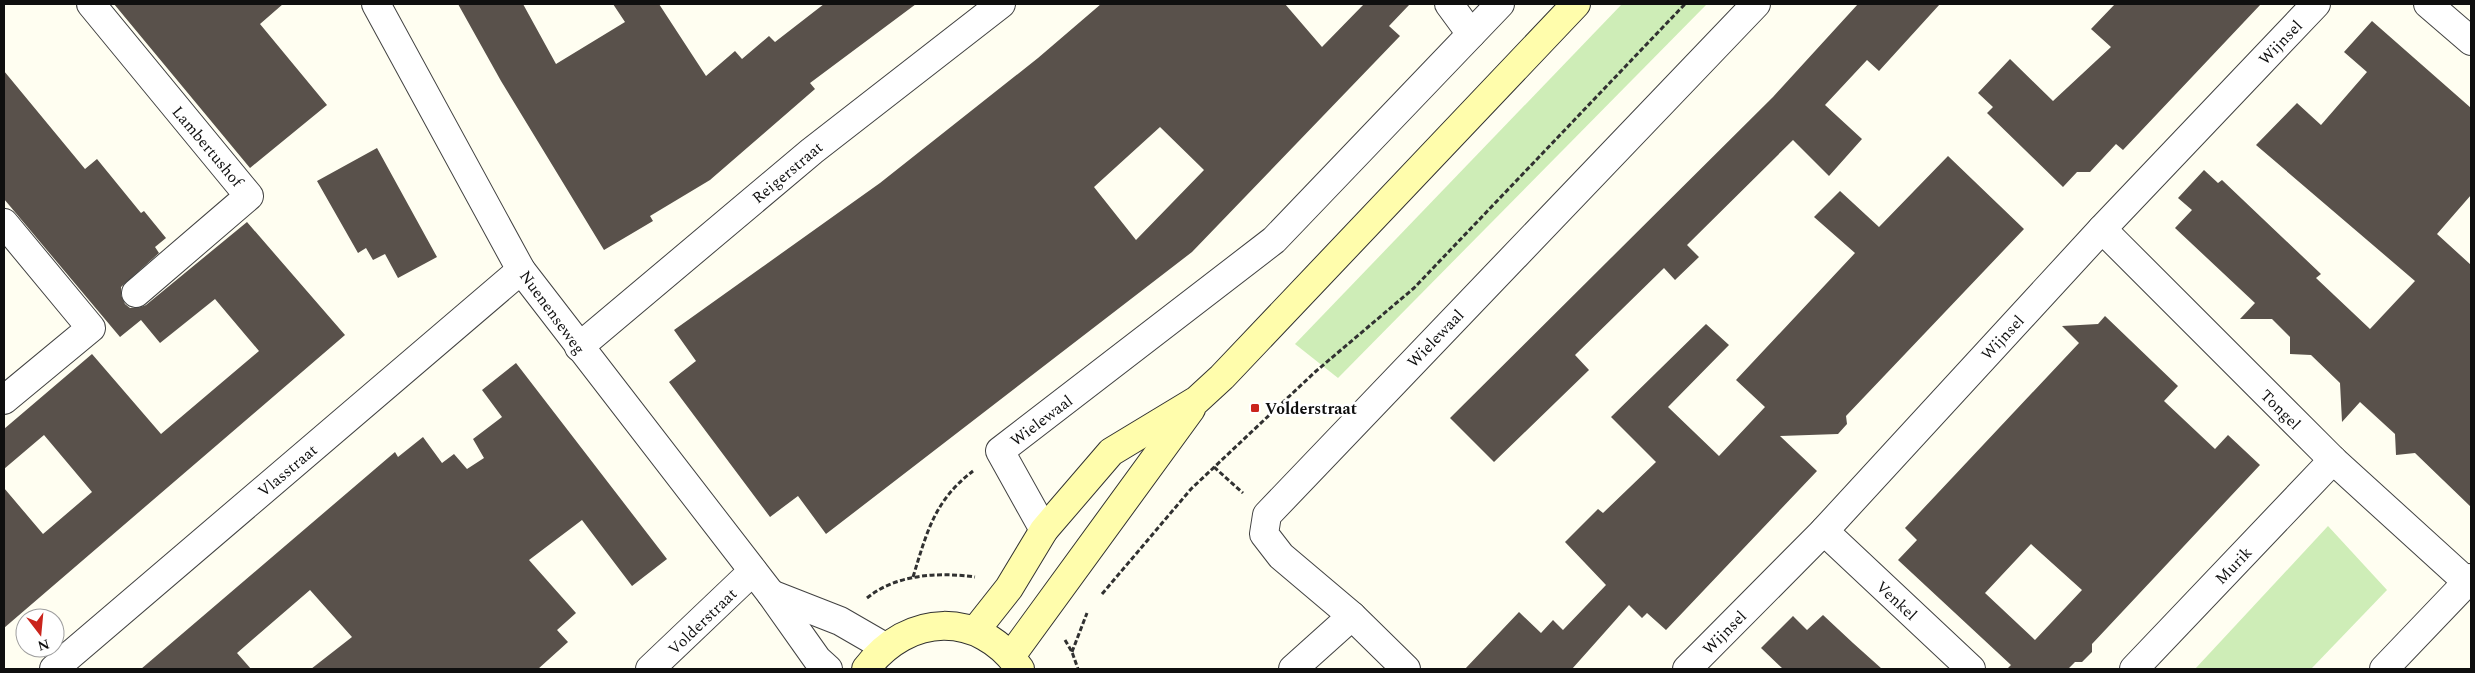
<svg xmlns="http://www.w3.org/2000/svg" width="2475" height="673" viewBox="0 0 2475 673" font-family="Spectral,serif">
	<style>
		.green { fill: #ceedb7 }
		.building { fill: #59514b; fill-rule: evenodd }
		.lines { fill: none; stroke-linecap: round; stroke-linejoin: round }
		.street-casing { stroke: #424242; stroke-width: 30 }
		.secondary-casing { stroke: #313131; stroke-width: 30 }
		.path { stroke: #313131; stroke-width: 3; stroke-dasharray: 5 2.5; stroke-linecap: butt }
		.street { stroke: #fff; stroke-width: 28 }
		.secondary { stroke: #fffdac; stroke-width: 28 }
		.poi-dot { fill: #ca241c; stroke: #fff; stroke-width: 2 }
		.labels { text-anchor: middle; stroke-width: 5; stroke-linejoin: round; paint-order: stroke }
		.street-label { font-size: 16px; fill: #0f0f0f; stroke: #fff }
		.poi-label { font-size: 16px; font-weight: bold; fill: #0f0f0f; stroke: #fff; text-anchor: start }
	</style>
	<rect width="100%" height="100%" fill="#fffef1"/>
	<g class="green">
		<polygon points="1622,4 1707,4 1338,378 1295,344"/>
		<polygon points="2328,526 2387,590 2311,669 2195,669"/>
	</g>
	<g class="building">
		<polygon points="114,4 283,4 260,24 327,105 250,168"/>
		<polygon points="458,4 523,4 556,64 625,22 613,4 659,4 706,76 735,51 742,59 769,36 775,42 824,4 916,4 810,83 815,89 710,180 650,216 653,221 604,250 501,81"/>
		<path d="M1101,4H1285L1322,47L1364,4H1410L1389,26L1400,36L1192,252L826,534L798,496L770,517L669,382L696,361L674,330L880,183L1038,58ZM1160,127L1204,170L1136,240L1094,187Z"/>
		<polygon points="1858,4 1940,4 1879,71 1867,60 1825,105 1862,139 1829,176 1793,140 1687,245 1699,257 1675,280 1664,268 1575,355 1589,370 1494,462 1450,418 1773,97"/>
		<polygon points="2115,4 2261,4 2123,150 2116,144 2090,172 2077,172 2063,187 1987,113 1993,107 1978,93 2010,59 2053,101 2111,47 2091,29"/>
		<polygon points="2372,21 2471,108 2471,195 2437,234 2471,265 2471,507 2415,453 2396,455 2395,434 2360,402 2342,422 2340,383 2311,355 2290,354 2290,337 2272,319 2240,319 2255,303 2175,228 2192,210 2178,198 2204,170 2218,183 2222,180 2321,274 2316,278 2370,329 2415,281 2256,145 2297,103 2321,125 2367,72 2344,52"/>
		<polygon points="4,71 85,169 97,159 141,213 144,211 166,238 155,247 159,253 121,287 121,295 125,304 130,308 138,308 146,305 247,222 345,335 4,628 4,488 43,534 92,492 44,435 4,469 4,429 92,354 161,434 259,351 215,299 160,343 141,320 120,337 4,199"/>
		<polygon points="377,148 437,257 398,278 385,254 373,260 366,248 358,253 317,181"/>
		<polygon points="1948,156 2024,229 1846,416 1847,424 1838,434 1780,436 1817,471 1666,630 1647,613 1642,618 1629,605 1572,669 1465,669 1519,612 1541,633 1553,620 1563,630 1606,585 1565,542 1598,509 1603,513 1656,462 1611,417 1706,324 1729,345 1668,407 1719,456 1765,407 1736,380 1855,253 1814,217 1840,191 1879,227"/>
		<path d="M2105,316L2178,386L2164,401L2215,449L2228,435L2260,465L2092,644V652L2082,662H2075L2068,669H2007L2011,665L1898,560L1917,540L1905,528L2079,343L2062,326L2098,324ZM2031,544L2082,590L2035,640L1985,593Z"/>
		<polygon points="516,363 667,559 632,586 582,520 529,560 576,613 557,630 568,642 538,669 311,669 352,637 310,590 237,653 251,669 141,669 395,452 398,457 423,437 442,463 454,454 467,469 484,458 473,439 502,417 482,390"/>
		<polygon points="1823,615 1853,643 1882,669 1783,669 1761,648 1793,616 1807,630"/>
	</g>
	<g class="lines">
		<g class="street-casing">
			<g id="street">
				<polyline points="91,4 249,196 136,293"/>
				<polyline points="376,4 521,270 771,594 817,659 828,669"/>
				<polyline points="1449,4 1471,34"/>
				<polyline points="2428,4 2471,41"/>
				<polyline points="4,223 91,328 4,400"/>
				<polyline points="2102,229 2333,460 2467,582"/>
				<polyline points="579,347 812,151 1001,4"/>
				<polyline points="1044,530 1000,451 1274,240 1500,4"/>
				<polyline points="1824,531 1971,669"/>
				<polyline points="771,594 840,621 885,647"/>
				<polyline points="1352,616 1406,669"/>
				<polyline points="54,669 521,270"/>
				<polyline points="650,669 753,571"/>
				<polyline points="1293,669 1352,616 1281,556 1264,534 1267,515 1756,4"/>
				<polyline points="1687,669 1824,531 2102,229 2316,4"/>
				<polyline points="2134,669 2333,460"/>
				<polyline points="2384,669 2471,578"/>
			</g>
		</g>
		<g class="secondary-casing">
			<g id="secondary">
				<polyline points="975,631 1009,588 1044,530 1111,452 1197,400 1222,377 1576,4"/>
				<polyline points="1011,656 1191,409"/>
				<path d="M866,669C908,613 979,610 1020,669"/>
			</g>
		</g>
		<g class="path">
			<polyline points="1214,467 1243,493"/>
			<path d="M913,577C927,532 934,501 973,471"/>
			<polyline points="1102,594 1191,489 1315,372 1414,288 1685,4"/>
			<path d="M867,598C896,574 939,572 975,577"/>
			<polyline points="1065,640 1072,652 1078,669"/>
			<polyline points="1072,652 1087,613"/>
		</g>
		<use href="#street" class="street"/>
		<use href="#secondary" class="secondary"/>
	</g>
	<rect class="poi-dot" x="1250" y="403" width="10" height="10" rx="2.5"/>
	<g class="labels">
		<g class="street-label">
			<text transform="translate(2280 42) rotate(-46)" y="6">Wijnsel</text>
			<text transform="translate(208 146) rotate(50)" y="6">Lambertushof</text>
			<text transform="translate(787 172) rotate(-40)" y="6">Reigerstraat</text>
			<text transform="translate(553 312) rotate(54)" y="6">Nuenenseweg</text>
			<text transform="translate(2002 337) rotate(-47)" y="6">Wijnsel</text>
			<text transform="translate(1435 338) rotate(-46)" y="6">Wielewaal</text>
			<text transform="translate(2281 409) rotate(45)" y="6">Tongel</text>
			<text transform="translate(1041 420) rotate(-37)" y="6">Wielewaal</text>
			<text transform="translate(287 470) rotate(-40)" y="6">Vlasstraat</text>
			<text transform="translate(2233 565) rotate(-46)" y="6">Murik</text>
			<text transform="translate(1897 600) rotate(43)" y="6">Venkel</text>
			<text transform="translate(702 621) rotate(-44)" y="6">Volderstraat</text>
			<text transform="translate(1724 632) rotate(-45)" y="6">Wijnsel</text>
		</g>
		<g class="poi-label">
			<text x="1265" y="414">Volderstraat</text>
		</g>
	</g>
	<rect width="2475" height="673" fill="none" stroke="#0f0f0f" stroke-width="10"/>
	<g transform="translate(40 633) rotate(164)"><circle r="24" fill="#ffffff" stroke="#9f9f9f"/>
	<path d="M0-4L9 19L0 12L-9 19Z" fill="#ca241c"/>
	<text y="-8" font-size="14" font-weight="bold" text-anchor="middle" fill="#0f0f0f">N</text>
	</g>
</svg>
